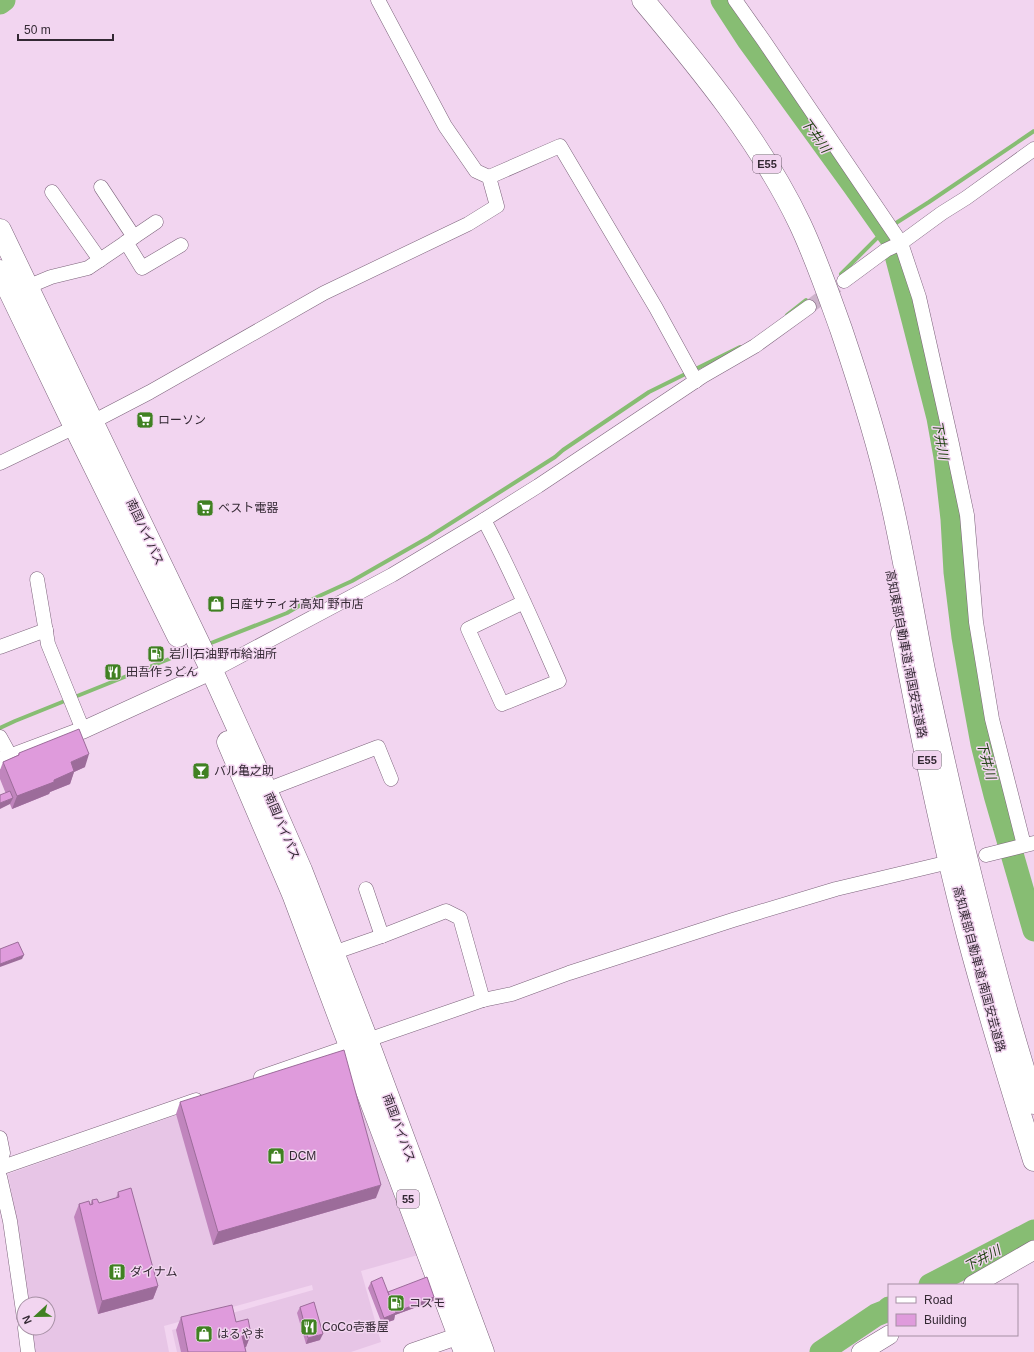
<svg xmlns="http://www.w3.org/2000/svg" width="1034" height="1352" viewBox="0 0 1034 1352" font-family="Arial,'Noto Sans JP',sans-serif">
	<style>
		.built { fill: #e7c5e6 }
		.lines { fill: none; stroke-linecap: round; stroke-linejoin: round }
		.stream { stroke: #87bd73; stroke-width: 4 }
		.river { stroke: #87bd73; stroke-width: 23 }
		.minor-tunnel { stroke: #ccb2ca; stroke-width: 14; stroke-dasharray: 14 7; stroke-linecap: butt }
		.minor-casing { stroke: #7c637b; stroke-width: 15 }
		.tertiary-casing { stroke: #7c637b; stroke-width: 18 }
		.secondary-casing { stroke: #7c637b; stroke-width: 20 }
		.trunk-casing { stroke: #7c637b; stroke-width: 23 }
		.motorway-casing { stroke: #7c637b; stroke-width: 23 }
		.minor { stroke: #fff; stroke-width: 14 }
		.tertiary { stroke: #fff; stroke-width: 17 }
		.secondary { stroke: #fff; stroke-width: 19 }
		.trunk { stroke: #fff; stroke-width: 22 }
		.motorway { stroke: #fff; stroke-width: 22 }
		.wall { fill: #c085bd }
		.shaded-wall { fill: #9c6c9a }
		.building { fill: #df9bdc; stroke: #9c6c9a }
		.labels { text-anchor: middle; stroke-width: 3; stroke-linejoin: round; paint-order: stroke }
		.shield { fill: #f2d5f0; stroke: #6c5c6c; stroke-width: 1 }
		.shield-label { font-size: 11px; font-weight: bold; fill: #332833 }
		.poi-label { font-size: 12px; fill: #332833; stroke: #f2d5f0; text-anchor: start }
		.street-label { font-size: 12px; fill: #332833; stroke: #f2d5f0 }
		.water-label { font-size: 13px; font-style: italic; fill: #1f4210; stroke: #f2d5f0 }
	</style>
	<rect width="100%" height="100%" fill="#f2d5f0"/>
	<polygon class="built" points="342,1057 418,1255 361,1271 381,1342 351,1352 177,1352 172,1330 313,1290 312,1285 164,1326 169,1352 35,1352 32,1328 48,1328 48,1304 29,1304 19,1232 8,1174"/>
	<g class="lines">
		<g class="stream">
			<polyline points="841,274 885,230 929,202 1034,131"/>
			<polyline points="787,315 806,300"/>
			<polyline points="206,645 287,613 304,603 352,581 429,537 555,457 563,450 649,392 740,347"/>
			<polyline points="0,728 15,721 194,649"/>
		</g>
		<g class="river">
			<polyline points="722,0 748,40 854,186 892,240 913,320 938,418 945,457 952,519 955,572 963,637 973,695 982,744 995,795 1034,930"/>
			<polyline points="0,3 4,0"/>
			<polyline points="930,1285 1034,1231"/>
			<polyline points="821,1352 876,1315 886,1311 889,1308"/>
		</g>
		<polyline class="minor-tunnel" points="809,307 844,281"/>
		<g class="minor-casing">
			<g id="minor">
				<polyline points="735,0 764,41 901,243 919,297 952,444 967,515 976,622 992,719 1024,845"/>
				<polyline points="489,177 560,146 656,308 696,381"/>
				<polyline points="101,187 134,237"/>
				<polyline points="52,192 100,260"/>
				<polyline points="126,242 142,268 181,245"/>
				<polyline points="844,281 886,250 901,243 942,213 966,198 1034,149"/>
				<polyline points="27,287 51,277 88,268 156,222"/>
				<polyline points="0,463 75,427 102,417 150,392 324,293 468,224 497,206 489,177 476,171 445,126 378,0"/>
				<path d="M484,520C512,572 535,627 559,681L502,704L468,629L524,602"/>
				<polyline points="37,579 48,644 83,730"/>
				<polyline points="0,647 46,630"/>
				<polyline points="212,671 392,575 479,523 538,486 703,376 755,346 809,307"/>
				<polyline points="0,737 11,757"/>
				<polyline points="266,790 378,747 391,779"/>
				<polyline points="986,855 1034,843"/>
				<polyline points="366,889 382,936"/>
				<polyline points="333,953 382,936 446,911 460,918 483,1000"/>
				<polyline points="261,1077 483,1000 512,994 569,973 733,920 836,889 941,864"/>
				<polyline points="0,1138 3,1153 0,1163"/>
				<polyline points="0,1168 196,1100"/>
				<polyline points="0,1177 10,1221 24,1318"/>
				<polyline points="25,1328 28,1352"/>
			</g>
		</g>
		<g class="tertiary-casing">
			<g id="tertiary">
				<polyline points="0,761 83,730 212,671"/>
				<polyline points="412,1352 470,1332"/>
			</g>
		</g>
		<g class="secondary-casing">
			<g id="secondary">
				<polyline points="973,1285 1034,1250"/>
				<polyline points="861,1352 889,1335"/>
			</g>
		</g>
		<g class="trunk-casing">
			<g id="trunk">
				<polyline points="0,230 212,671 266,790 301,870 367,1040 483,1352"/>
				<polyline points="0,271 75,427 178,636"/>
				<polyline points="228,742 293,894 465,1352"/>
			</g>
		</g>
		<g class="motorway-casing">
			<g id="motorway">
				<path d="M643,0C700,68 761,142 800,224C816,258 828,293 841,329C860,385 878,442 891,500C904,556 913,614 924,670C955,816 989,961 1034,1103"/>
				<path d="M902,634C921,735 942,837 968,936C988,1011 1011,1086 1034,1160"/>
			</g>
		</g>
		<use href="#minor" class="minor"/>
		<use href="#tertiary" class="tertiary"/>
		<use href="#secondary" class="secondary"/>
		<use href="#trunk" class="trunk"/>
		<use href="#motorway" class="motorway"/>
	</g>
	<g class="wall">
		<polygon points="19,753 85,767 74,772 70,784 50,792 49,794 12,809 0,779 0,770 3,762 18,755"/>
		<polygon points="180,1102 376,1198 213,1245 176,1114"/>
		<polygon points="118,1192 158,1286 153,1299 98,1314 74,1217 79,1204 90,1205 92,1200 99,1203 116,1198"/>
		<polygon points="371,1282 388,1292 434,1297 433,1301 395,1315 394,1320 382,1324 368,1288"/>
		<polygon points="300,1307 320,1340 306,1344 297,1313"/>
		<polygon points="181,1317 236,1322 251,1334 246,1347 245,1347 246,1352 181,1352 176,1330"/>
	</g>
	<g class="shaded-wall">
		<polygon points="89,754 85,767 74,772 70,784 50,792 49,794 12,809 17,796 54,780 71,762"/>
		<polygon points="13,798 10,804 0,809 0,803"/>
		<polygon points="24,955 22,959 0,967 0,964"/>
		<polygon points="381,1185 376,1198 213,1245 218,1232"/>
		<polygon points="158,1286 153,1299 98,1314 102,1301"/>
		<polygon points="434,1297 433,1301 395,1315 394,1320 382,1324 384,1318 394,1313"/>
		<polygon points="251,1334 246,1347 238,1349 242,1336"/>
		<polygon points="323,1334 320,1340 306,1344 308,1338"/>
	</g>
	<g class="building">
		<polygon points="79,729 89,754 71,762 74,771 54,780 54,782 17,796 3,762 19,755 19,753"/>
		<polygon points="10,791 13,798 0,803 0,795"/>
		<polygon points="18,942 24,955 0,964 0,949"/>
		<polygon points="344,1050 381,1185 218,1232 180,1102"/>
		<polygon points="131,1188 158,1286 102,1301 79,1204 89,1201 90,1205 93,1204 92,1200 97,1199 99,1203 119,1197 118,1192"/>
		<polygon points="382,1277 396,1313 384,1318 371,1282"/>
		<polygon points="427,1277 434,1297 396,1312 388,1292"/>
		<polygon points="314,1302 323,1334 308,1338 300,1307"/>
		<polygon points="232,1305 236,1322 248,1319 251,1334 242,1336 246,1352 188,1352 181,1317"/>
	</g>
	<defs>
		<g id="supermarket-square" transform="scale(0.9)"><rect x="-9" y="-9" width="18" height="18" rx="4" fill="#408122" stroke="#f2d5f0"/><path d="M-6-5.5h2.5l.6 2H6L4.5 2H-2.5L-4.4-4H-6ZM-1.5 3.2a1.3 1.3 0 1 0 .1 0ZM3 3.2a1.3 1.3 0 1 0 .1 0Z" fill="#fff"/></g>
		<g id="shop-square" transform="scale(0.9)"><rect x="-9" y="-9" width="18" height="18" rx="4" fill="#408122" stroke="#f2d5f0"/><path d="M-5-2.5h2.3a2.7 3.5 0 0 1 5.4 0H5L5.5 6h-11ZM-1.5-2.5h3a1.5 2.3 0 0 0-3 0Z" fill="#fff"/></g>
		<g id="fuel-square" transform="scale(0.9)"><rect x="-9" y="-9" width="18" height="18" rx="4" fill="#408122" stroke="#f2d5f0"/><path d="M-5.5-6h7V0h2V4h1.3V-2.5L3-4.5l.8-.8L6-3V5H2.5V1h-1V6h-7ZM-4.2-4.7v3.2H.2V-4.7Z" fill="#fff"/></g>
		<g id="restaurant-square" transform="scale(0.9)"><rect x="-9" y="-9" width="18" height="18" rx="4" fill="#408122" stroke="#f2d5f0"/><path d="M-5-6h1v4h1v-4h1v4h1v-4h1v5L-1.5 .5V6h-2V.5L-5-1ZM5-6V6H3V1.5H1.5Q1.5-4 5-6Z" fill="#fff"/></g>
		<g id="bar-square" transform="scale(0.9)"><rect x="-9" y="-9" width="18" height="18" rx="4" fill="#408122" stroke="#f2d5f0"/><path d="M-6-5H6L.8 .8V4.5H3.5V6h-7V4.5H-.8V.8Z" fill="#fff"/></g>
		<g id="building-square" transform="scale(0.9)"><rect x="-9" y="-9" width="18" height="18" rx="4" fill="#408122" stroke="#f2d5f0"/><path d="M-4-6H4V6H1V3H-1V6H-4ZM-2.5-4.3h1.7v1.8h-1.7ZM.8-4.3h1.7v1.8H.8ZM-2.5-1h1.7V.8h-1.7ZM.8-1h1.7V.8H.8Z" fill="#fff"/></g>
	</defs>
	<g fill-rule="evenodd">
		<use href="#supermarket-square" x="145" y="420"/>
		<use href="#supermarket-square" x="205" y="508"/>
		<use href="#shop-square" x="216" y="604"/>
		<use href="#fuel-square" x="156" y="654"/>
		<use href="#restaurant-square" x="113" y="672"/>
		<use href="#bar-square" x="201" y="771"/>
		<use href="#shop-square" x="276" y="1156"/>
		<use href="#building-square" x="117" y="1272"/>
		<use href="#fuel-square" x="396" y="1303"/>
		<use href="#restaurant-square" x="309" y="1327"/>
		<use href="#shop-square" x="204" y="1334"/>
	</g>
	<g class="labels">
		<g class="shield">
			<rect x="753" y="155" width="28" height="18" rx="3"/>
			<rect x="913" y="751" width="28" height="18" rx="3"/>
			<rect x="397" y="1190" width="22" height="18" rx="3"/>
		</g>
		<g class="shield-label">
			<text x="767" y="168">E55</text>
			<text x="927" y="764">E55</text>
			<text x="408" y="1203">55</text>
		</g>
		<g class="poi-label">
			<text x="158" y="424">ローソン</text>
			<text x="218" y="512">ベスト電器</text>
			<text x="229" y="608">日産サティオ高知 野市店</text>
			<text x="169" y="658">岩川石油野市給油所</text>
			<text x="126" y="676">田吾作うどん</text>
			<text x="214" y="775">バル亀之助</text>
			<text x="289" y="1160">DCM</text>
			<text x="130" y="1276">ダイナム</text>
			<text x="409" y="1307">コスモ</text>
			<text x="322" y="1331">CoCo壱番屋</text>
			<text x="217" y="1338">はるやま</text>
		</g>
		<g class="street-label">
			<text transform="translate(145 532) rotate(65)" y="4">南国バイパス</text>
			<text transform="translate(906 654) rotate(79)" y="4">高知東部自動車道;南国安芸道路</text>
			<text transform="translate(282 826) rotate(67)" y="4">南国バイパス</text>
			<text transform="translate(979 969) rotate(75)" y="4">高知東部自動車道;南国安芸道路</text>
			<text transform="translate(399 1128) rotate(70)" y="4">南国バイパス</text>
		</g>
		<g class="water-label">
			<text transform="translate(816 135) rotate(54)" y="5">下井川</text>
			<text transform="translate(941 440) rotate(80)" y="5">下井川</text>
			<text transform="translate(987 760) rotate(75)" y="5">下井川</text>
			<text transform="translate(982 1258) rotate(-28)" y="5">下井川</text>
		</g>
	</g>
	<rect x="888" y="1284" width="130" height="52" fill="#f2d5f0" stroke="#a690a4"/>
	<rect x="896" y="1297" width="20" height="6" fill="#ffffff" stroke="#a690a4"/>
	<text x="924" y="1304" font-size="12" fill="#332833">Road</text>
	<rect x="896" y="1314" width="20" height="12" fill="#df9bdc" stroke="#a690a4"/>
	<text x="924" y="1324" font-size="12" fill="#332833">Building</text>
	<g transform="translate(36 1316) rotate(248)"><circle r="19" fill="#f2d5f0" stroke="#a690a4"/>
	<path d="M0-3L7 15L0 10L-7 15Z" fill="#408122"/>
	<text y="-6" font-size="11" font-weight="bold" text-anchor="middle" fill="#332833">N</text>
	</g>
	<path d="M18 34v6h95v-6" fill="none" stroke="#332833" stroke-width="2"/>
	<text x="24" y="34" font-size="12" fill="#332833" stroke="#f2d5f0" stroke-width="3" paint-order="stroke">50 m</text>
</svg>
